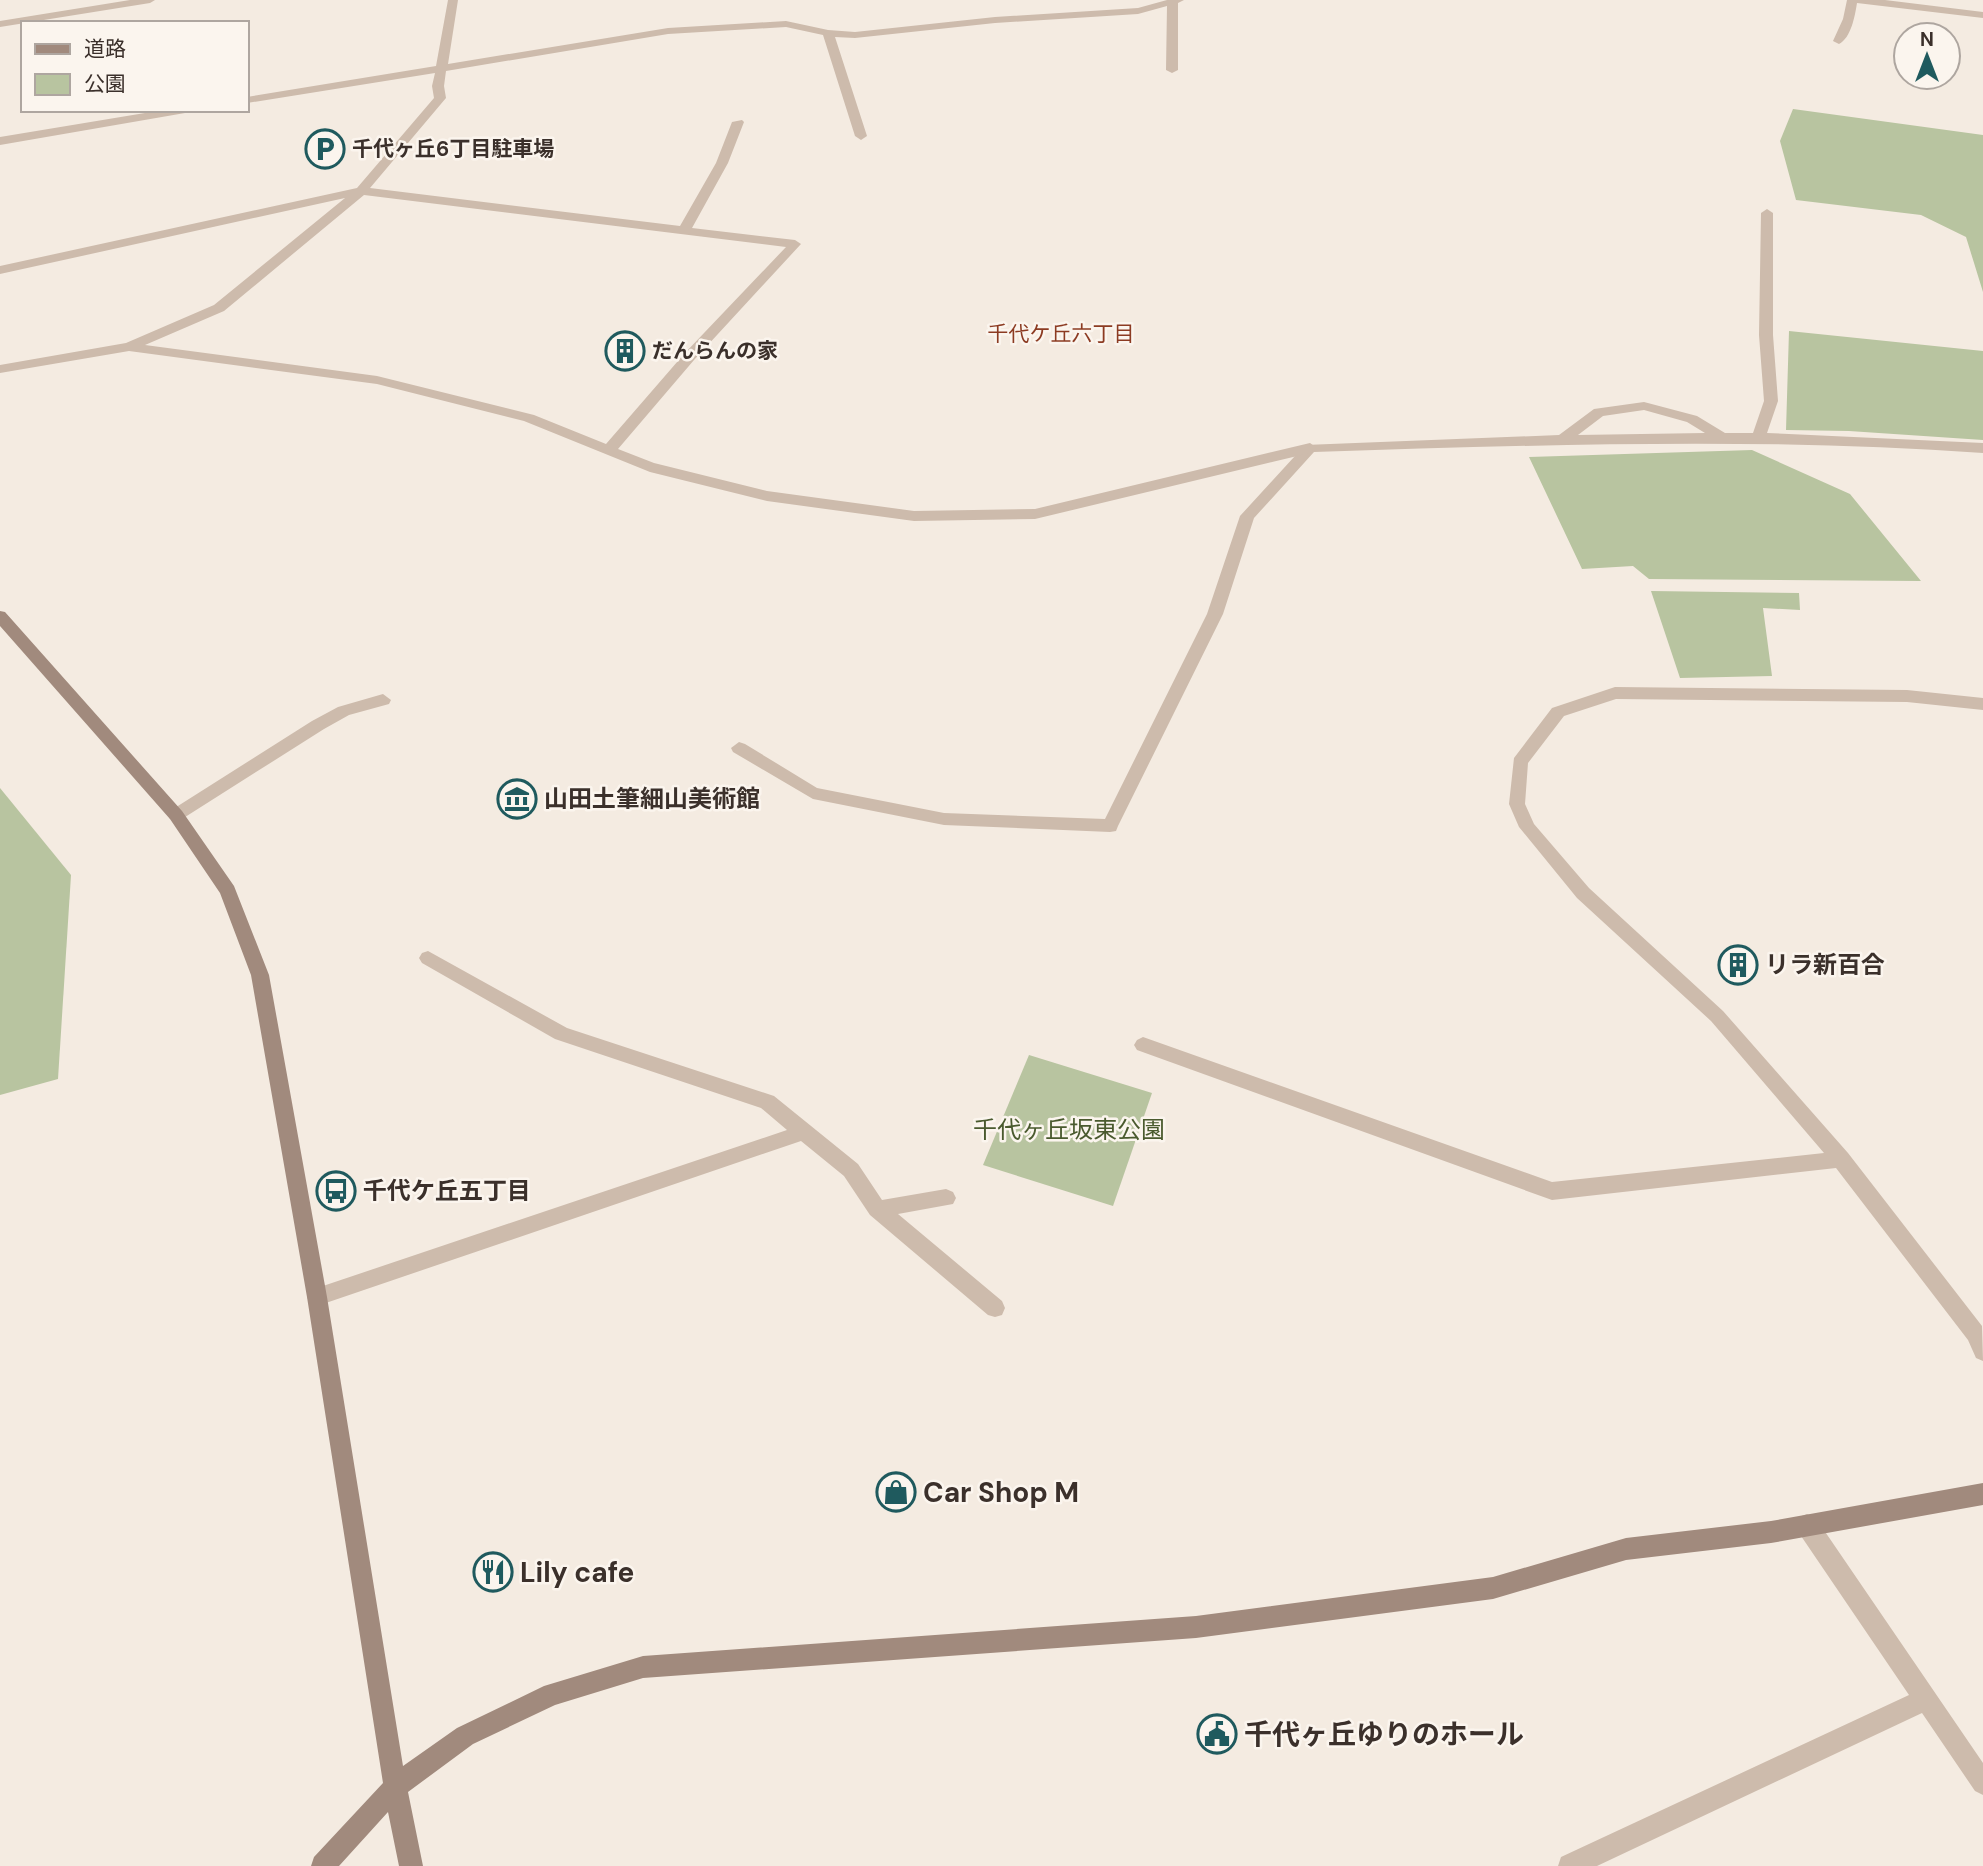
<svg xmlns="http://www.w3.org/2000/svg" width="1983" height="1866" viewBox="0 0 1983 1866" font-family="'DM Sans','Noto Sans JP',sans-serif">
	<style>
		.green { fill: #b8c4a0 }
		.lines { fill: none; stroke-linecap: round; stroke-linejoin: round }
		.lane { fill: #cdbbac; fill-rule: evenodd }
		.street { fill: #cdbbac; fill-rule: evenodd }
		.secondary { fill: #a18a7d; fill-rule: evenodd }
		.labels { text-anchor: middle; stroke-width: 5; stroke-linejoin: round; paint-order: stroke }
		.far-poi-label { font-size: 21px; font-weight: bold; fill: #3b302b; stroke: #fbf5ee; text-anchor: start }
		.far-neighbourhood-label { font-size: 21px; fill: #8c3b22; stroke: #fbf5ee }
		.poi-label { font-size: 24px; font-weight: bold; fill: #3b302b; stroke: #fbf5ee; text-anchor: start }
		.park-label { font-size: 24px; fill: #4a5a2e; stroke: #fbf5ee }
		.near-poi-label { font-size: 28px; font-weight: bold; fill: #3b302b; stroke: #fbf5ee; text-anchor: start }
	</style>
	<rect width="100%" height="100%" fill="#f4ebe1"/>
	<g class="green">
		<polygon points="1793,109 1983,135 1983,292 1966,237 1921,215 1796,200 1780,141"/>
		<polygon points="1789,331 1983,351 1983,440 1849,431 1786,430"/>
		<polygon points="1752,450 1850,494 1921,581 1649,579 1633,566 1582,569 1529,457"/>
		<polygon points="1651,591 1799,593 1800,610 1763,608 1772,676 1680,678"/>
		<polygon points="0,788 71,875 58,1079 0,1095"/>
		<polygon points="1029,1055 1152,1093 1113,1206 983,1165"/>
	</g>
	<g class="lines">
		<path class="lane" d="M1767,209L1773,213V335L1778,401L1767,433L1983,443V453C1759,437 1538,445 1314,452L1254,518L1223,614L1118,826L1116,831L1110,832L944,825L813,799L733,752L731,748L739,742L745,744L817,788L944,813L1105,819L1207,614L1240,516L1305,445L1559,435L1594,409L1644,402L1697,416L1725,433H1753L1764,401L1759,335L1761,213ZM1644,410L1687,422L1705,433L1578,435L1603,416Z"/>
		<g class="street">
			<polygon points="130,0 155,0 150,3 0,27 0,21"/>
			<path d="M448,0H458L448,64L668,28L786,21L828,30L855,32L995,17L1138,8L1167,0H1184L1178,3V70L1172,73L1166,70L1167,6L1138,14L995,23L855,38L835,37L867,136L861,140L855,136L823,35L786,27L668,34L446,71L444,86L446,98L370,188L680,226L716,163L732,122L742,120L744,122L728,163L692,228L795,240L801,244L694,360L618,449L654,463L767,491L914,511L1035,509L1310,443L1317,448L1310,453L1035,519L914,521L767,501L650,472L524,421L377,384L129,351L0,373V365L126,343L214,305L345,198L0,274V266L357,188L434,98L432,86L435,73L247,103V97L436,66ZM364,195L786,247L684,354L606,444L534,415L377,376L145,345L224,311Z"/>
			<path d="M1847,0H1885L1983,12V18L1857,3C1855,16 1851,38 1839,44L1833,41L1843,19Z"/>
			<polygon points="163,110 191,110 185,113 0,145 0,137"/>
			<polygon points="1615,687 1907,690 1983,698 1983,710 1907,702 1616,699 1564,716 1528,763 1525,804 1534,824 1589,888 1723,1011 1848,1153 1982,1326 1983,1361 1976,1358 1968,1340 1836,1168 1552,1200 1137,1050 1134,1045 1137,1040 1143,1037 1552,1182 1824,1153 1711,1021 1577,898 1519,827 1509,804 1514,758 1552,708"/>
			<polygon points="383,694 391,700 389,704 349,715 324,729 182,819 170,819 168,815 170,811 312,721 338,707"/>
			<polygon points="428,951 567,1028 774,1096 858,1164 882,1200 946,1189 953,1192 956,1198 953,1204 898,1214 1002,1301 1005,1308 1002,1315 995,1317 988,1315 870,1215 844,1176 801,1141 317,1306 310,1304 307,1297 310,1290 317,1288 787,1130 761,1108 555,1039 422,963 419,958 422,953"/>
			<polygon points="1807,1514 1815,1517 1983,1763 1983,1795 1975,1791 1922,1713 1597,1866 1558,1866 1561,1857 1909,1695 1799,1533 1796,1525 1799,1517"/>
		</g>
		<polygon class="secondary" points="0,611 5,612 182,811 234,886 269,975 327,1297 403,1766 457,1728 544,1686 643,1656 1196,1616 1493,1577 1626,1538 1771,1521 1983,1483 1983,1505 1771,1543 1626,1560 1493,1599 1196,1638 643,1678 555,1705 473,1744 408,1792 423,1866 399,1866 388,1812 339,1866 311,1866 314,1857 383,1783 307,1297 251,975 220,893 170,819 0,626"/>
	</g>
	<defs>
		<g id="parking-ring" transform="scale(2.0125)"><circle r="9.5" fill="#fbf5ee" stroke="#1f5a5e" stroke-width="1.5"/><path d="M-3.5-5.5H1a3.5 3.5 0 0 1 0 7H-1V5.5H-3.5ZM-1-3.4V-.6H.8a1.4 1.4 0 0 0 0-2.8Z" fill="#1f5a5e"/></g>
		<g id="building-ring" transform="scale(2.0125)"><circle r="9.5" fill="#fbf5ee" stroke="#1f5a5e" stroke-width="1.5"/><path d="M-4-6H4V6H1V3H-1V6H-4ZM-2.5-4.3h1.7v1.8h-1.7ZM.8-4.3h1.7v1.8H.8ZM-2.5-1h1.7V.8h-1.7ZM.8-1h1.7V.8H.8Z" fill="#1f5a5e"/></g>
		<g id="museum-ring" transform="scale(2.0125)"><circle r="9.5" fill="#fbf5ee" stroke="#1f5a5e" stroke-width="1.5"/><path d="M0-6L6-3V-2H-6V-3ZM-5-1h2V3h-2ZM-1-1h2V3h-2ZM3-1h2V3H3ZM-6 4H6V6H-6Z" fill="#1f5a5e"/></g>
		<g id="bus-ring" transform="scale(2.0125)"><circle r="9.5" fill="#fbf5ee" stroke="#1f5a5e" stroke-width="1.5"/><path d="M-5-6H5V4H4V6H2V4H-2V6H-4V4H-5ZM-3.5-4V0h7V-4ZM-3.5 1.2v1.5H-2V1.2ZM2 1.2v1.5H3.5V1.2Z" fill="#1f5a5e"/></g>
		<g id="shop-ring" transform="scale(2.0125)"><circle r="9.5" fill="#fbf5ee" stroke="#1f5a5e" stroke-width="1.5"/><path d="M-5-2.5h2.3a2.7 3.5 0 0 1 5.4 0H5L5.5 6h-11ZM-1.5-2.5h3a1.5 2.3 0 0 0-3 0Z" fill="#1f5a5e"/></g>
		<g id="restaurant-ring" transform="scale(2.0125)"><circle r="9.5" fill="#fbf5ee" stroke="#1f5a5e" stroke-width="1.5"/><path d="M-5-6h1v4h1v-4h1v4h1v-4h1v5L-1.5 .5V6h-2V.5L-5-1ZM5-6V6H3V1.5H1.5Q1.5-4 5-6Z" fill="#1f5a5e"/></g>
		<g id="civic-ring" transform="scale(2.0125)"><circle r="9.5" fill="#fbf5ee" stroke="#1f5a5e" stroke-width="1.5"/><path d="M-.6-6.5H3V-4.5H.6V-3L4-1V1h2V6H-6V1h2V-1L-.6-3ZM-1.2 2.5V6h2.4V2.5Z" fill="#1f5a5e"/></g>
	</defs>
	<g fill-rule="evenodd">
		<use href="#parking-ring" x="325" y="149"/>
		<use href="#building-ring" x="625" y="351"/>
		<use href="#museum-ring" x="517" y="799"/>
		<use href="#building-ring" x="1738" y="965"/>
		<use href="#bus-ring" x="336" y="1191"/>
		<use href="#shop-ring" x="896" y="1492"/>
		<use href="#restaurant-ring" x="493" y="1572"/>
		<use href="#civic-ring" x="1217" y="1734"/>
	</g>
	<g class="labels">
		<g class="far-poi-label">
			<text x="352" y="156">千代ヶ丘6丁目駐車場</text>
			<text x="652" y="358">だんらんの家</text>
		</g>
		<g class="far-neighbourhood-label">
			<text x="1061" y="341">千代ケ丘六丁目</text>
		</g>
		<g class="poi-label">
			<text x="544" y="807">山田土筆細山美術館</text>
			<text x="1765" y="973">リラ新百合</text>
			<text x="363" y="1199">千代ケ丘五丁目</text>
		</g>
		<g class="park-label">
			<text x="1069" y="1138">千代ヶ丘坂東公園</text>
		</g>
		<g class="near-poi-label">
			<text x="923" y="1502">Car Shop M</text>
			<text x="520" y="1582">Lily cafe</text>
			<text x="1244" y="1744">千代ヶ丘ゆりのホール</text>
		</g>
	</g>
	<rect x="21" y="21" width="228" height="91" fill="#fbf5ee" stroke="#aea6a0" stroke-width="2"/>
	<rect x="35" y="44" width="35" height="10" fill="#a18a7d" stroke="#aea6a0" stroke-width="2"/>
	<text x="84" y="56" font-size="21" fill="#3b302b">道路</text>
	<rect x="35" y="74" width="35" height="21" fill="#b8c4a0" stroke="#aea6a0" stroke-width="2"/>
	<text x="84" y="91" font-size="21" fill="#3b302b">公園</text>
	<g transform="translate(1927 56)"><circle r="33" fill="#fbf5ee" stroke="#aea6a0" stroke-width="2"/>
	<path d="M0-5L12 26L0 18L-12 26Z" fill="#1f5a5e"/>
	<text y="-10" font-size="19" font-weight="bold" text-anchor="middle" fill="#3b302b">N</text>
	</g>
</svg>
